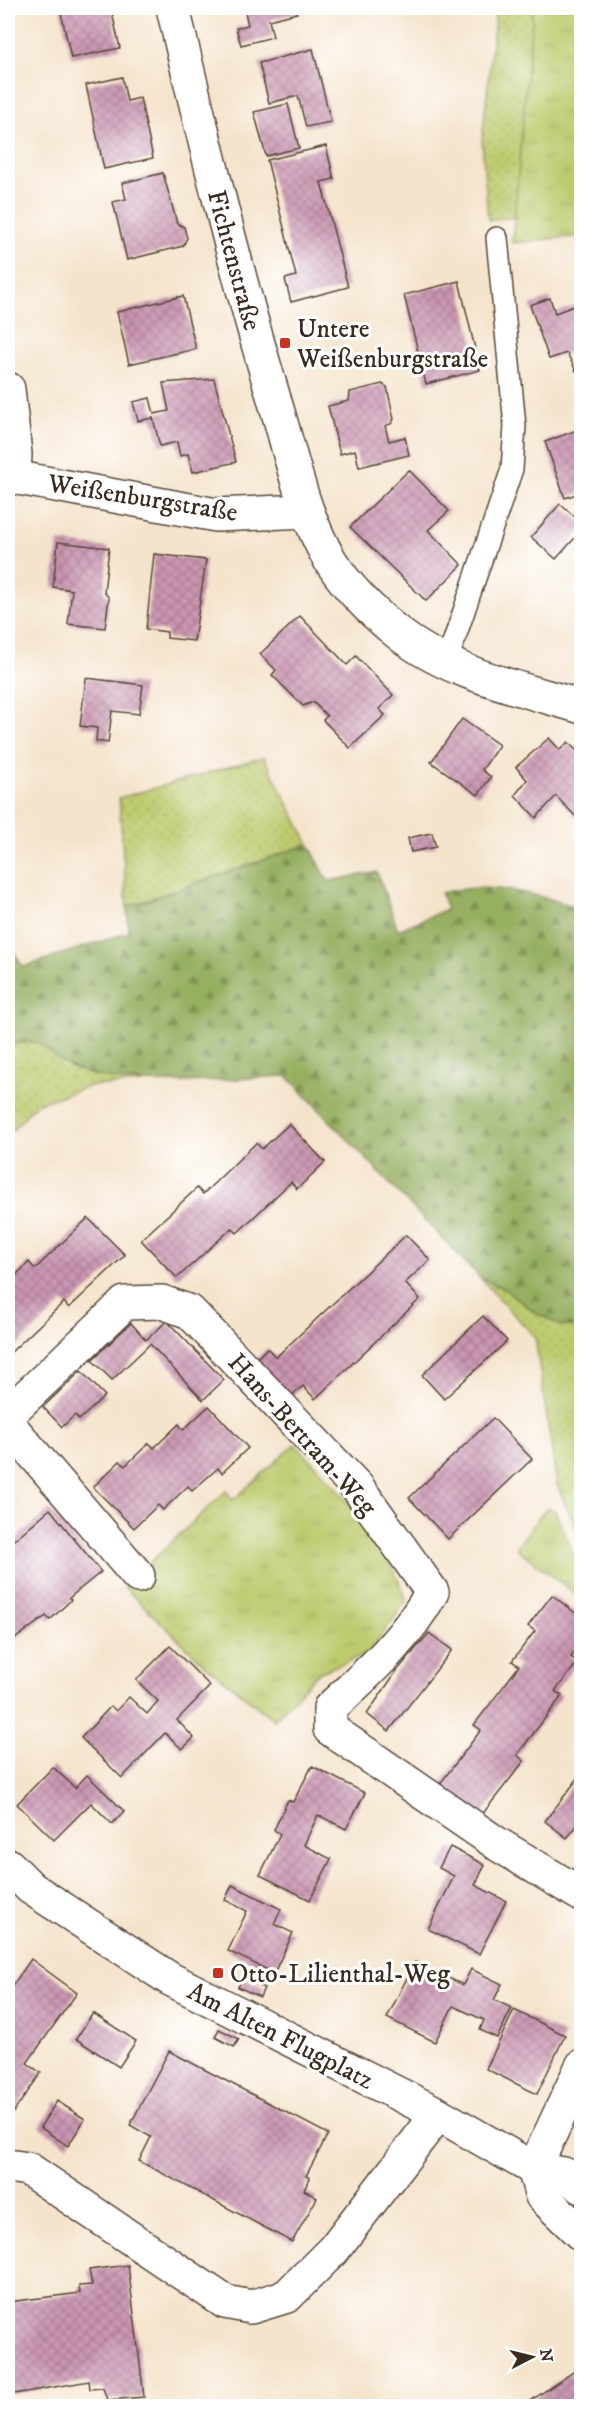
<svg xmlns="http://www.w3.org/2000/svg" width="589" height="2414" viewBox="0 0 589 2414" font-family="'IM FELL DW Pica',serif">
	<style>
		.grass { fill: url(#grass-dots); stroke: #7c7a46; stroke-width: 1.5 }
		.forest { fill: url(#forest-firs); stroke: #686c40; stroke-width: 1.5 }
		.park { fill: url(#park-tufts); stroke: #7c7a46; stroke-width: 1.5 }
		.building { fill: url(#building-cross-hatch) }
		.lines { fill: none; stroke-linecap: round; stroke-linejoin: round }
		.lane-casing { stroke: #574638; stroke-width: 24 }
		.street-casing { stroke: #574638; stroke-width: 36 }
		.lane { stroke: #fff; stroke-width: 21 }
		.street { stroke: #fff; stroke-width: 33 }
		.poi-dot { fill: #c8321e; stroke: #fff; stroke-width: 2 }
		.labels { text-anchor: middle; stroke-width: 6; stroke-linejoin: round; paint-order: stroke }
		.street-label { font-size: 26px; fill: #3b2a1e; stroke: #fff }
		.poi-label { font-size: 26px; fill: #3b2a1e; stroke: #fff; text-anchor: start }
	</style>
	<defs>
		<pattern id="grass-dots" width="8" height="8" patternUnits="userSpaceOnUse" patternTransform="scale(1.5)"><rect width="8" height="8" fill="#bdcb6e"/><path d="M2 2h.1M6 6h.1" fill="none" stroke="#a3ae5f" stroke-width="1.8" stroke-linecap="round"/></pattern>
		<pattern id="forest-firs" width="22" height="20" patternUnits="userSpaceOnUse" patternTransform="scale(1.5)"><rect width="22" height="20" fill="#96af61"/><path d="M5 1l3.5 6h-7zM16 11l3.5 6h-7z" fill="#7c8f4f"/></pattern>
		<pattern id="park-tufts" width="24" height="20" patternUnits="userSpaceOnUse" patternTransform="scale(1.5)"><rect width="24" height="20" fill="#bdcb6e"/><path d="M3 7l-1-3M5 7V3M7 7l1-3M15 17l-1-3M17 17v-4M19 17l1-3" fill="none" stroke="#a3ae5f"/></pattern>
		<pattern id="building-cross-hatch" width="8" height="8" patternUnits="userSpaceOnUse" patternTransform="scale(1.5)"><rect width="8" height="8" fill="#cb96b2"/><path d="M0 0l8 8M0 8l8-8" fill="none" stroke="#a67b90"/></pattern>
	</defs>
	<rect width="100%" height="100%" fill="#fff"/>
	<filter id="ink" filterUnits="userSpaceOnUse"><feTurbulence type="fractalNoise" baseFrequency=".0167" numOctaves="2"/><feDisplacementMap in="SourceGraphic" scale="12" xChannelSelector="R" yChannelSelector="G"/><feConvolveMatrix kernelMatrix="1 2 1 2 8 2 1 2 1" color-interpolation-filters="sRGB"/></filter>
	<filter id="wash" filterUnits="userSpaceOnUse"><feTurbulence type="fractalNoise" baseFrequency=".008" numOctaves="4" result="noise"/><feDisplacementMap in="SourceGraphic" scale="24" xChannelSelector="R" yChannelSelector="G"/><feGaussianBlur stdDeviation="1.35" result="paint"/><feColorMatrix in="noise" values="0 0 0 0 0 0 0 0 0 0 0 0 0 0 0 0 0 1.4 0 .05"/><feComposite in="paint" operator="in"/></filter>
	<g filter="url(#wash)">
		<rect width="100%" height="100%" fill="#f5e4cc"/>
		<g class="grass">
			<polygon points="496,8 581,8 581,210 488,220 482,140"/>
			<polygon points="264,757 309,844 127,907 119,798"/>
			<polygon points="37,1042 70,1067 111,1078 143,1083 90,1086 36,1104 8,1135 8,1044"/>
			<polygon points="479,1277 503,1288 536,1313 562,1326 581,1326 581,1539 557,1485 535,1337"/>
		</g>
		<path class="forest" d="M309,844L328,881L377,872L398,930L447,909L441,893C484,881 539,894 581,909V1326H562L536,1313L503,1288L479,1277L287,1076C223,1078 129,1094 71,1067C59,1062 48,1050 37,1042L8,1044V943L23,967L129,932L127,907Z"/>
		<g class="park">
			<polygon points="533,8 581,8 581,236 512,243"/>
			<path d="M295,1444C341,1490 383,1538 407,1600L369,1653L318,1673L274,1720L203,1663L124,1587L226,1491L233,1500Z"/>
			<polygon points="547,1507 555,1511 581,1572 581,1598 516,1548"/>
		</g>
		<g id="blocks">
			<g class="building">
				<polygon points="60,8 111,8 120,48 71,58"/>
				<polygon points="244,8 295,8 297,13 269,20 273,37 241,45 236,28 248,25"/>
				<polygon points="313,49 331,122 306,127 298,96 269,103 259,63"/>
				<polygon points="122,77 127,101 140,98 153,158 104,169 86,85"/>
				<polygon points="288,104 299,148 266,156 254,112"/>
				<polygon points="326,146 334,179 321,182 348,287 291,302 285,279 296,276 267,160"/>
				<polygon points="163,173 177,223 184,227 187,238 183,246 127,260 113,202 126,199 122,183"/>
				<polygon points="459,281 480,370 426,384 404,295"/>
				<polygon points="183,296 196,349 129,364 117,312"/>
				<polygon points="550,298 555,313 582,303 582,369 576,371 567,353 549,359 530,305"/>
				<polygon points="214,379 236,462 193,472 188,454 180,456 177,442 160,446 153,418 138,421 133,402 150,398 154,414 169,411 163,383"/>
				<polygon points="382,384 387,387 394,419 391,424 385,426 389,441 405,437 409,455 359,467 355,450 340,454 328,406 349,401 350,392"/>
				<polygon points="582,428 582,492 565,498 545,442"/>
				<polygon points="409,470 449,511 428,530 462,565 426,601 350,527"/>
				<polygon points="560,504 582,523 582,530 556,559 531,537"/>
				<polygon points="58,542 109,548 104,592 109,598 105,628 68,624 72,590 53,587"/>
				<polygon points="154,554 206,560 194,641 167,638 167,632 146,629"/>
				<polygon points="300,616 347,665 356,656 393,695 379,709 385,715 350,748 323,720 327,716 313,702 303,706 272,675 276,670 260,654"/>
				<polygon points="86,678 143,685 139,714 112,711 108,743 96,741 97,728 80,726"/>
				<polygon points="462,719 499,745 482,770 491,777 478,795 431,762"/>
				<polygon points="549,738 560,750 568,742 582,756 582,823 556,796 536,818 515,795 527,780 516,767"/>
				<polygon points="432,833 436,847 411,852 408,838"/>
				<polygon points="289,1124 325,1162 297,1189 291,1182 237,1233 232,1228 177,1278 141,1240 197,1188 203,1194 256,1143 262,1149"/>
				<polygon points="88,1218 125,1255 69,1308 64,1302 10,1353 8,1350 8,1283 29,1262 35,1269"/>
				<polygon points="406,1235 430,1260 405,1283 420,1299 315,1399 303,1386 290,1397 255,1360 267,1348 276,1357"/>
				<polygon points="483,1316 507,1341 444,1399 422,1375"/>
				<polygon points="167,1321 224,1380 203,1400 150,1344 112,1380 92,1360 131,1323 146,1340"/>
				<polygon points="81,1371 105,1396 79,1420 75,1415 62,1427 43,1407"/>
				<polygon points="209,1406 248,1448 222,1473 218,1468 192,1491 188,1486 163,1510 158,1505 134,1528 93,1487 120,1461 125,1466 149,1443 154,1448 179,1424 183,1430"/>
				<polygon points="493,1418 532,1459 448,1539 409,1498"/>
				<polygon points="50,1509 101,1572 69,1598 71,1600 50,1620 46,1616 8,1644 8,1545"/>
				<polygon points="552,1595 582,1618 582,1643 571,1657 578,1662 555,1691 562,1696 517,1755 524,1761 477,1821 436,1789 481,1730 474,1725 519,1666 512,1661 535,1631 528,1626"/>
				<polygon points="429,1633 452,1650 389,1731 367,1714 396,1672"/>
				<polygon points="170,1646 210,1686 177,1720 194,1738 182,1749 165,1733 122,1778 81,1738 111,1706 116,1711 129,1697 147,1714 158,1701 136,1680"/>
				<polygon points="312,1766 365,1793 346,1829 318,1815 304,1845 331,1859 310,1900 260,1875 280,1834 274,1830 288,1800 293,1802"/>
				<polygon points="53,1767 75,1788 87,1775 124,1811 112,1824 91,1803 54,1840 17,1804"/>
				<polygon points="582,1773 582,1820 567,1838 545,1821"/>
				<polygon points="450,1847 485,1865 475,1885 506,1901 479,1954 428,1929 454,1876 439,1868"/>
				<polygon points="232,1885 281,1909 274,1924 293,1933 274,1973 228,1951 247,1911 225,1900"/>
				<polygon points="31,1959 77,1993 27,2063 41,2073 8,2120 8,1992"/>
				<polygon points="415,1962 463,1985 471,1969 502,1984 494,2000 512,2008 497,2038 480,2030 484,2020 453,2006 435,2042 387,2018"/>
				<polygon points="243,1978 264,1988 260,1997 238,1987"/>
				<polygon points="514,2010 565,2035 537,2094 486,2069"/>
				<polygon points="93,2013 136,2041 119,2067 76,2039"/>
				<polygon points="219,2029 239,2039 234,2047 215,2037"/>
				<polygon points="169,2051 328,2134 306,2176 310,2178 304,2190 317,2198 292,2242 139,2161 151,2137 130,2125"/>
				<polygon points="57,2101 85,2119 68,2146 40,2127"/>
				<polygon points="128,2265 144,2397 107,2400 103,2388 90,2389 89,2381 8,2395 8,2302 80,2293 79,2286 92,2285 89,2270"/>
				<polygon points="582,2366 582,2406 523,2406"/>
			</g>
		</g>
	</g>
	<g filter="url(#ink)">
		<use href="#blocks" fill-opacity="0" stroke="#574638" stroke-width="1.5"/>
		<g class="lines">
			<g class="lane-casing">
				<polyline id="lane" points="446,664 512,469 515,426 497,238"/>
			</g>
			<g class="street-casing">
				<g id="street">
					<path d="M173,8C204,140 236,272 275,402C291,454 302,513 330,560C347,587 373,613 398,633C450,674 519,688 582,707"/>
					<polyline points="8,389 15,454 14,477"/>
					<polyline points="8,476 216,515 307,511"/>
					<path d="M8,1414L125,1303L162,1302L190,1312L358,1488L432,1592C406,1639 369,1672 330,1708V1729L499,1845L582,1895"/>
					<polyline points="8,1424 138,1576"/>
					<polyline points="8,1865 31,1888 170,1979 438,2114 534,2169 564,2174 582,2187"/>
					<polyline points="8,2166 28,2169 225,2302 251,2307 287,2296 334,2249 438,2114"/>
					<polyline points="534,2169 582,2066"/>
					<polyline points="534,2169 542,2196 582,2235"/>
				</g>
			</g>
			<use href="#lane" class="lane"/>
			<use href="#street" class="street"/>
		</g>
	</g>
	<g class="poi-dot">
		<rect x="279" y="337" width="12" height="12" rx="3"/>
		<rect x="212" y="1967" width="12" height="12" rx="3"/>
	</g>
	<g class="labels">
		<g class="street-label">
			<text transform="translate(235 260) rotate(75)" y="9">Fichtenstraße</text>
			<text transform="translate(143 497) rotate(9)" y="9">Weißenburgstraße</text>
			<text transform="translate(303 1434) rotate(48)" y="9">Hans-Bertram-Weg</text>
			<text transform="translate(281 2035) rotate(27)" y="9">Am Alten Flugplatz</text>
		</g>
		<g class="poi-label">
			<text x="297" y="337">Untere<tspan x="297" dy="30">Weißenburgstraße</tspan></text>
			<text x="230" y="1982">Otto-Lilienthal-Weg</text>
		</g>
	</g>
	<rect width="589" height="2414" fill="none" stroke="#fff" stroke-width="30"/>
	<g transform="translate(532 2357) rotate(83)" stroke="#ffffff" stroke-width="4.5" paint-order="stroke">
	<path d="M0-4.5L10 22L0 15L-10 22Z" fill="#3b2a1e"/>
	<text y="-9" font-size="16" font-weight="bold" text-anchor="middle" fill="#3b2a1e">N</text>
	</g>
</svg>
